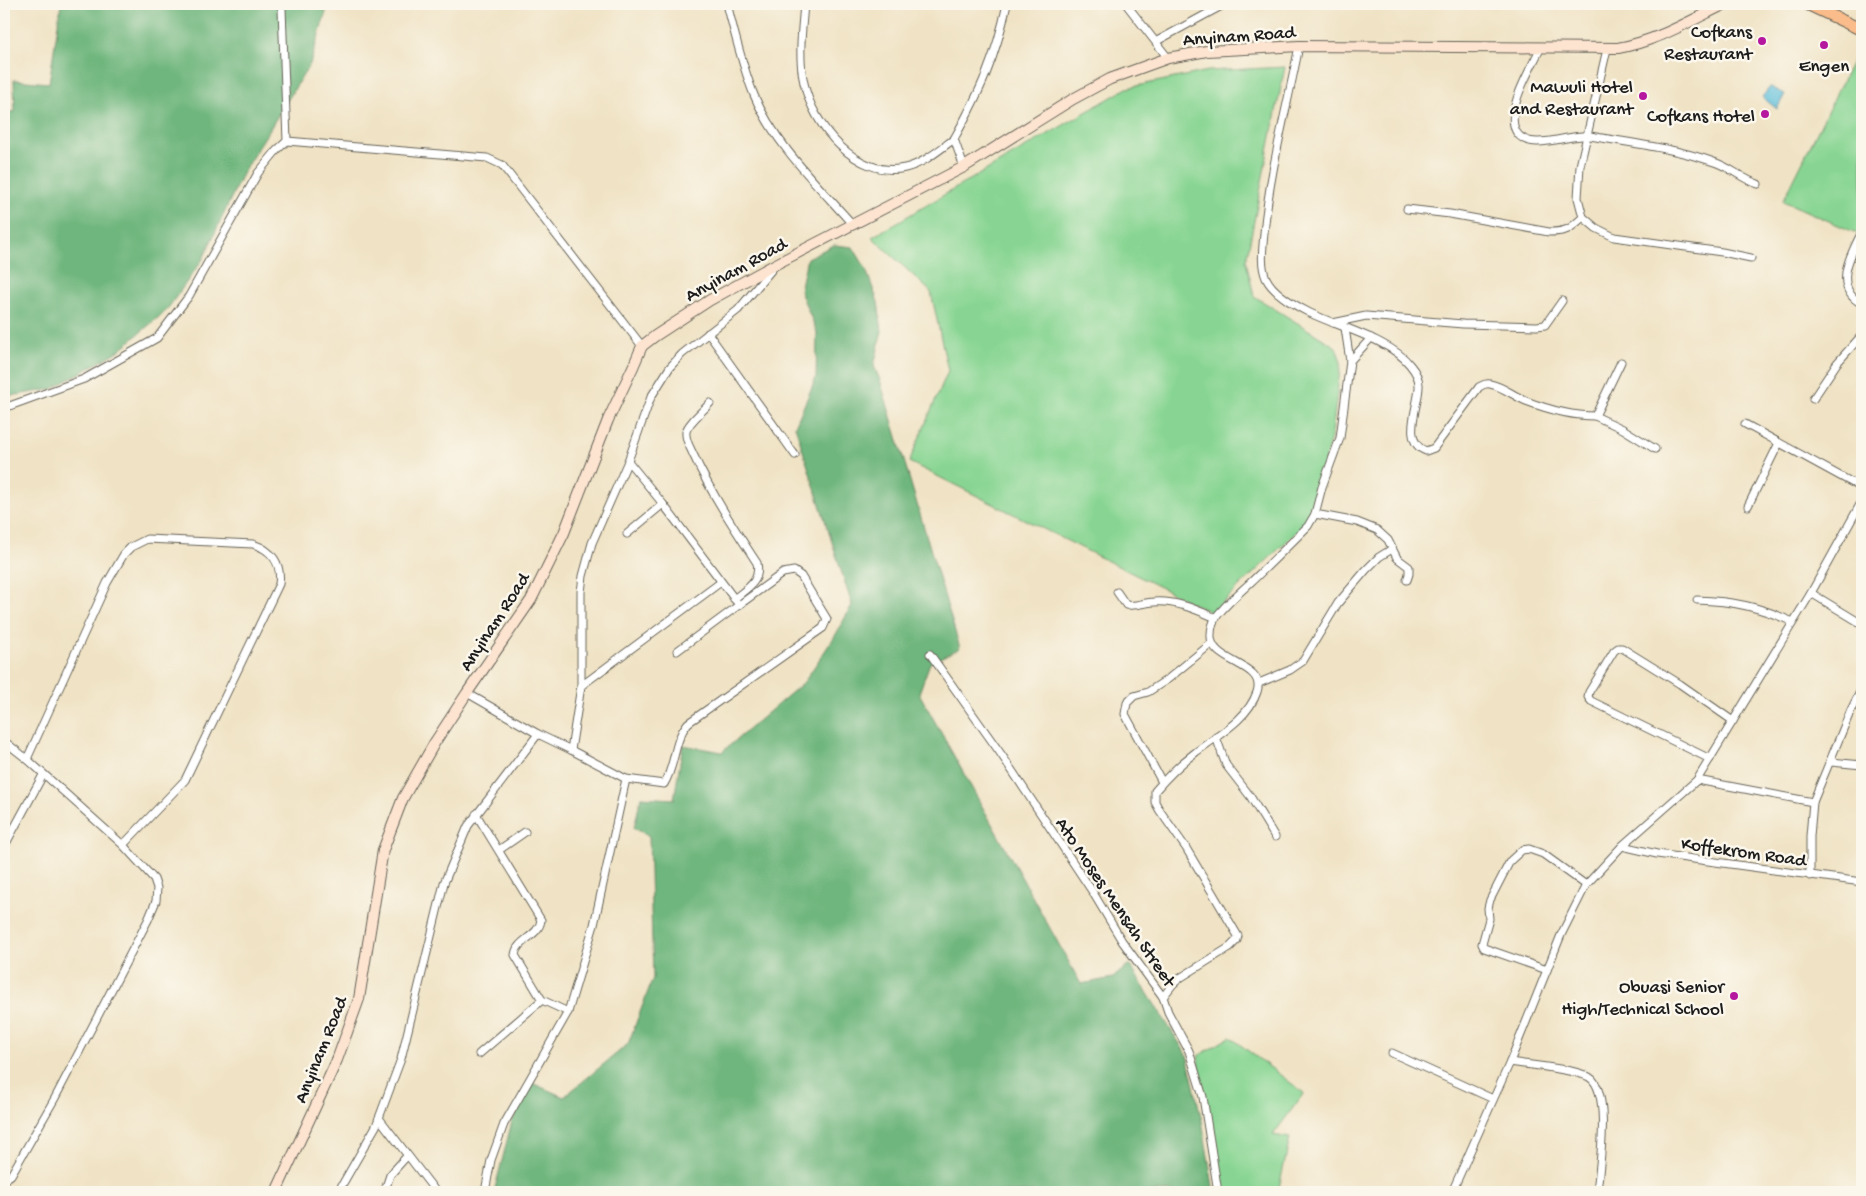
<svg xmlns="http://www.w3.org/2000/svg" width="1866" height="1196" viewBox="0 0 1866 1196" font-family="'Gochi Hand',sans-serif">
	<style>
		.green { fill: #88d593; stroke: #527858 }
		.forest { fill: #6eb67d; stroke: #45694c }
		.water { fill: #5cbeda; stroke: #3c6d7b }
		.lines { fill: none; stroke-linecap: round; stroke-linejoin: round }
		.street-casing { stroke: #666257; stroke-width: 9 }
		.secondary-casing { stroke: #666257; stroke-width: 12 }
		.primary-casing { stroke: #666257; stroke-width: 13 }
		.street { stroke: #fff; stroke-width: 7 }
		.secondary { stroke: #fde4d0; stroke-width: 10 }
		.primary { stroke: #f9bc8a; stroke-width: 11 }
		.poi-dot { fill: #b5179e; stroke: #fbf7ec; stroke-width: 2 }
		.labels { text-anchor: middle; stroke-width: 5; stroke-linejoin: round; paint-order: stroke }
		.poi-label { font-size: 19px; fill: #1c1c1c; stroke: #fbf7ec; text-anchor: end }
		.street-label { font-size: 19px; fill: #1c1c1c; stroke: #fbf7ec }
	</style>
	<rect width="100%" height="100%" fill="#fbf7ec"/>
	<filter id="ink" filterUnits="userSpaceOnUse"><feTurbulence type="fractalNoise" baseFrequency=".02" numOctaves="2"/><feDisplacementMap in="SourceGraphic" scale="10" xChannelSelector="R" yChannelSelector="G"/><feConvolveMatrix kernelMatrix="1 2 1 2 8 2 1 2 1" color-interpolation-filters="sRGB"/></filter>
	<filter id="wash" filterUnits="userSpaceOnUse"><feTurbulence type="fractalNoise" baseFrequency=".0096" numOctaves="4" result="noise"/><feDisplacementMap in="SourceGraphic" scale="20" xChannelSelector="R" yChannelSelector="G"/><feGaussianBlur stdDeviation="1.12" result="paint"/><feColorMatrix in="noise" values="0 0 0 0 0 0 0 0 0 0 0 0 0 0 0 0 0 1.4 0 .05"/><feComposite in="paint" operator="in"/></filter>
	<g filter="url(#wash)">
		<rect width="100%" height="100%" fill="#f0e3c5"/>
		<g class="green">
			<polygon points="1856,54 1862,56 1862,232 1861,235 1783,201"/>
			<polygon points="1285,67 1246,261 1254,296 1336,347 1341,362 1332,434 1309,520 1212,613 909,462 948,371 931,292 872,237 1127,88 1208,71"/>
			<polygon points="1230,1037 1304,1093 1273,1135 1290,1138 1278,1192 1221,1192 1198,1056"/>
		</g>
		<g class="forest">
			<polygon points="61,4 327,4 327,9 310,64 243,172 203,259 166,311 117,352 52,389 4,397 4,111 15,112 14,80 49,83"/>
			<polygon points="834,245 853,247 865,267 878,302 882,331 874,366 880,380 960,648 930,663 919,693 1081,984 1113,978 1129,964 1187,1055 1202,1121 1214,1192 494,1192 512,1121 532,1083 564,1097 628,1044 653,978 649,836 634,828 641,797 674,799 683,745 722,752 804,682 835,636 852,605 795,426 816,378 817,332 800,291 807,258"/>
		</g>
		<polygon class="water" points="1770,87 1785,94 1777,109 1762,97"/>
	</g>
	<g filter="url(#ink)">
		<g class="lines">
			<g class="street-casing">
				<g id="street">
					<polyline points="280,4 282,9 287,141"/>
					<path d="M727,4C735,34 742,66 754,95C775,145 818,185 853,225"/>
					<path d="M804,4C802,30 798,57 804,83C813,126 857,179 905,168C923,164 939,150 954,139"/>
					<polyline points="1126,4 1168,58"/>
					<polyline points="1157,41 1225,4"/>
					<path d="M1299,46C1287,108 1270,170 1264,233C1263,247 1260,264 1266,278C1273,293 1296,306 1310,313C1339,327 1391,340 1410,365C1415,371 1419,377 1419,385C1420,403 1400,442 1426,451L1434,448L1479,387C1483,385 1485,383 1490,384C1502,386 1514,396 1526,401C1547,409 1572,416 1595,416L1621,362"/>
					<path d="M1541,47C1532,67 1503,112 1517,133C1531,153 1570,133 1590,136C1631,143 1674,148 1714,162C1730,167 1742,179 1758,184"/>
					<polyline points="1607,49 1580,166 1578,198 1583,217 1596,228 1614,237 1722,252 1751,258"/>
					<path d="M964,167L954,139C980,92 996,57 1007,4"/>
					<path d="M1407,209L1450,214L1549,232C1567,232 1570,229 1583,217"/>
					<path d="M1862,232C1850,255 1832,288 1862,304"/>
					<polyline points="1333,323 1366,316 1463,324 1537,326 1545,325 1562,301"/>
					<polyline points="708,333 795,455"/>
					<polyline points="1350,361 1371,338"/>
					<polyline points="1813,399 1837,363 1862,335"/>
					<path d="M710,403C704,410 687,424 686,432C685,440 690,447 693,454C711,493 734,528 757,563C761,582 747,588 734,599"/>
					<polyline points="4,408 84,379 157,338 189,296 258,173 277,150 287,141 487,158 502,165 642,346"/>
					<polyline points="1595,416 1623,429 1655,449"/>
					<polyline points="1745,424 1862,488"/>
					<polyline points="1748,506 1779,443"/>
					<polyline points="1315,514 1357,522 1377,530 1388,540 1397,558 1409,567 1409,574 1407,580"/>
					<polyline points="627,534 663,504"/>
					<path d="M1117,592L1126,605C1136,607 1145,602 1154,602C1175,600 1197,610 1216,618"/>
					<polyline points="1811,593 1862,624"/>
					<path d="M1697,600C1733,601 1760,607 1793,622"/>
					<polyline points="677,651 739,605"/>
					<polyline points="930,654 1001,754 1092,891 1122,941 1163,997 1168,1012 1189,1051 1203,1097 1218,1192"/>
					<polyline points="1259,683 1290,670 1303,661 1338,603 1366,570 1379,557 1392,549"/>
					<polyline points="581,686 721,582"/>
					<polyline points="467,693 538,734 571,750 581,686 581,592 583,576 592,543 628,461 651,397 670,367 682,354 738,310 773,268"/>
					<polyline points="1216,737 1226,765 1250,796 1275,837"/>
					<polyline points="4,741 27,759 123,845 154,879 157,888 156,901 148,920 55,1098 11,1175 4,1180"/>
					<path d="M27,759L107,583L124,554L131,547L147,539L253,544C272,550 282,564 279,584L185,780L123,845"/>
					<polyline points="1710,759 1591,701 1588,697 1589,692 1614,651 1618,648 1622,648 1680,684 1733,721"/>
					<polyline points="1831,762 1862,765"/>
					<path d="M626,779L664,784C676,765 673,741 688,723L823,628L827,619L801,576L794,571L783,573L739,605L663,504L628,461"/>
					<polyline points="1697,780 1813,802"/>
					<polyline points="1162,782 1125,714 1127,703 1134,696 1148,692 1168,679 1212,643"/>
					<path d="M476,814L541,920C539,937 517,939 515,955L542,1000L479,1054"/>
					<polyline points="1622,846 1657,854 1862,882"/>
					<polyline points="4,847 43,775"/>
					<polyline points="499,850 525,832"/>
					<polyline points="1810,876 1810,836 1813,802 1851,710 1862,688"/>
					<polyline points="1547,970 1484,948 1482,944 1489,919 1488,908 1490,900 1510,861 1522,850 1529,849 1543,854 1586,885"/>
					<path d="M1163,997L1173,984L1180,978L1230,947L1237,940L1238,936L1186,848L1160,811L1155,802V791C1167,777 1181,763 1196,752C1218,735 1248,719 1257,692C1267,663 1209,663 1211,635C1211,629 1213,622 1216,617C1226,604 1239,593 1251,582C1270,564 1289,545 1308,526L1315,514L1322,487L1340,438L1350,361L1345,328"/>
					<polyline points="542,1000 568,1012"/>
					<polyline points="1392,1053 1493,1099"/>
					<polyline points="1510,1062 1561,935 1586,885 1622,846 1697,780 1811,593 1862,501"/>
					<polyline points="379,1118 436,1192"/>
					<polyline points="385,1190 390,1175 407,1156"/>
					<polyline points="338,1192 376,1126 401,1059 444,883 468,826 538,734"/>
					<polyline points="485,1192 491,1160 504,1124 568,1012 594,925 626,779 571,750"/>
					<path d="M1452,1192L1510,1062C1528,1065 1575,1069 1589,1077C1612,1090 1599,1169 1597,1192"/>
				</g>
			</g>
			<g class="secondary-casing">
				<path id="secondary" d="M276,1192L337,1060L359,999L383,850L403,798L435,742L467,693L531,600L564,533L608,420L633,367L642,346L655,336L710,300L776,264L964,167L1073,99L1110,79L1168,58L1207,51L1299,46L1618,48C1657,41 1690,21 1725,4"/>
			</g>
			<g class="primary-casing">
				<polyline id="primary" points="1807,4 1862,30"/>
			</g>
			<use href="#street" class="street"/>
			<use href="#secondary" class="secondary"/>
			<use href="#primary" class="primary"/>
		</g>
	</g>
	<g class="poi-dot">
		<circle cx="1762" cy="41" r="5"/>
		<circle cx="1824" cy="45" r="5"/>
		<circle cx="1643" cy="96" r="5"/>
		<circle cx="1765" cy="114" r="5"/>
		<circle cx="1734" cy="996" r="5"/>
	</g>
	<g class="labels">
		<g class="poi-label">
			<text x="1752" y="37">Cofkans<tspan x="1752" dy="22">Restaurant</tspan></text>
			<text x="1824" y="71" text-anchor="middle">Engen</text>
			<text x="1633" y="92">Mawuli Hotel<tspan x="1633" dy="22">and Restaurant</tspan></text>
			<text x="1755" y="121">Cofkans Hotel</text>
			<text x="1724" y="992">Obuasi Senior<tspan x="1724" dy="22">High/Technical School</tspan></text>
		</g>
		<g class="street-label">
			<text transform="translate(1239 34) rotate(-4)" y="7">Anyinam Road</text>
			<text transform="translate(735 268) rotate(-29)" y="7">Anyinam Road</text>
			<text transform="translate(493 621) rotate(-57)" y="7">Anyinam Road</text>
			<text transform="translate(1744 850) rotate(8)" y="7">Koffekrom Road</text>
			<text transform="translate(1117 901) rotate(56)" y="7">Ato Moses Mensah Street</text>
			<text transform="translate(319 1049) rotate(-68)" y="7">Anyinam Road</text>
		</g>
	</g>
	<rect width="1866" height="1196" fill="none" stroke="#fbf7ec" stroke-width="20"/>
</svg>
